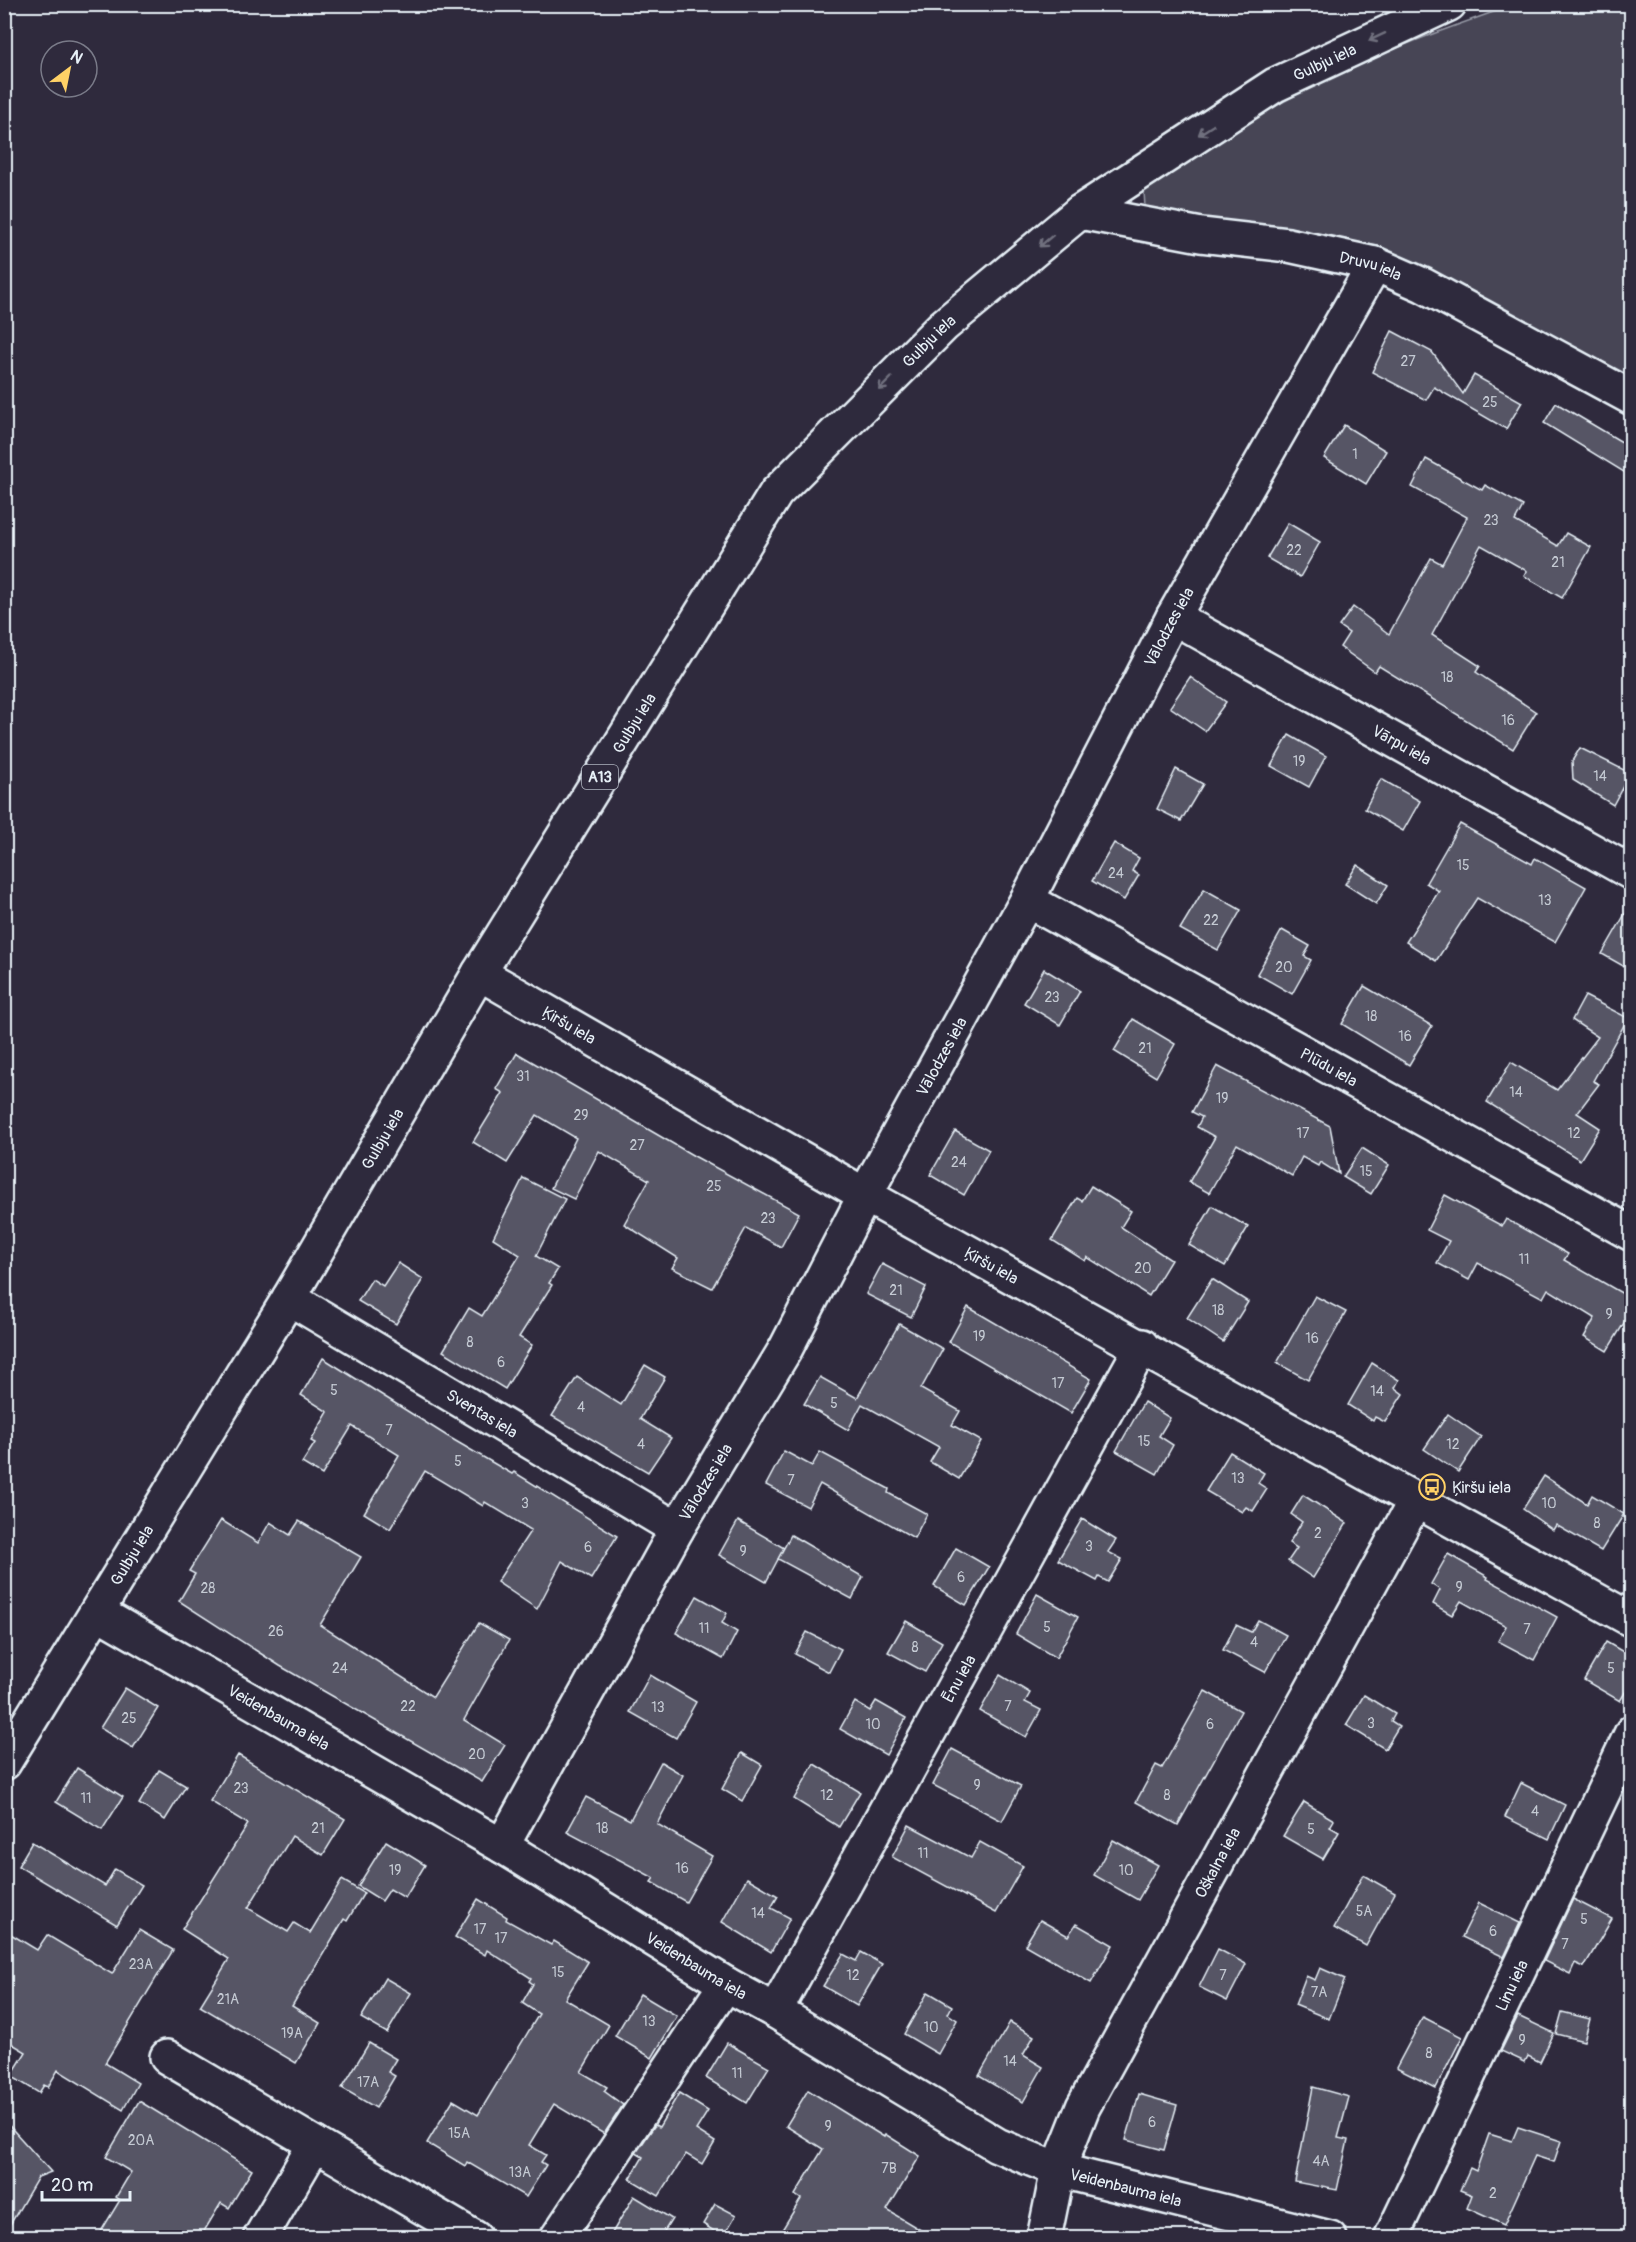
<svg xmlns="http://www.w3.org/2000/svg" width="1636" height="2242" viewBox="0 0 1636 2242" font-family="Pangolin,sans-serif">
	<style>
		.green { fill: #464455; stroke: #979aa6; stroke-width: 1.5 }
		.building { fill: #575565; stroke: #e8f1f8; stroke-width: 1.5 }
		.lines { fill: none; stroke-linecap: round; stroke-linejoin: round }
		.minor-casing { stroke: #e8f1f8; stroke-width: 38 }
		.major-casing { stroke: #e8f1f8; stroke-width: 38 }
		.minor { stroke: #2f2a3d; stroke-width: 33 }
		.major { stroke: #2f2a3d; stroke-width: 33 }
		.oneway { stroke: #70707e }
		.labels { text-anchor: middle; stroke-width: 6; stroke-linejoin: round; paint-order: stroke }
		.number-label { font-size: 14px; fill: #c4cad3 }
		.shield { fill: #2f2a3d; stroke: #b0b5c0; stroke-width: 1.5 }
		.shield-label { font-size: 15px; font-weight: bold; fill: #e8f1f8 }
		.street-label { font-size: 16px; fill: #e8f1f8; stroke: #2f2a3d }
		.poi-label { font-size: 16px; fill: #e8f1f8; stroke: #2f2a3d; text-anchor: start }
	</style>
	<rect width="100%" height="100%" fill="#2f2a3d"/>
	<filter id="ink" filterUnits="userSpaceOnUse"><feTurbulence type="fractalNoise" baseFrequency=".0167" numOctaves="2"/><feDisplacementMap in="SourceGraphic" scale="12" xChannelSelector="R" yChannelSelector="G"/><feConvolveMatrix kernelMatrix="1 2 1 2 8 2 1 2 1" color-interpolation-filters="sRGB"/></filter>
	<g filter="url(#ink)">
		<path class="green" d="M1513,5H1631V380L1408,265L1158,219L1145,207L1144,191C1204,150 1265,108 1331,77C1390,48 1452,27 1513,5Z"/>
		<g class="building">
			<polygon points="1392,331 1432,352 1463,394 1474,375 1522,402 1506,429 1434,387 1426,400 1372,372"/>
			<polygon points="1556,403 1632,448 1632,477 1544,423"/>
			<polygon points="1344,425 1386,451 1366,484 1324,458"/>
			<polygon points="1426,459 1482,490 1485,485 1523,506 1515,521 1558,546 1566,533 1591,547 1562,598 1524,576 1527,571 1481,545 1432,635 1480,666 1476,672 1536,712 1513,749 1379,666 1375,672 1340,647 1349,633 1339,626 1353,607 1389,634 1431,558 1442,564 1467,517 1412,487"/>
			<polygon points="1288,523 1320,542 1300,577 1267,558"/>
			<polygon points="1190,677 1226,702 1205,731 1170,707"/>
			<polygon points="1289,735 1326,756 1309,787 1271,766"/>
			<polygon points="1580,748 1630,773 1613,805 1573,780 1572,761"/>
			<polygon points="1176,769 1203,784 1181,821 1157,809"/>
			<polygon points="1381,779 1420,801 1403,831 1365,809"/>
			<polygon points="1460,824 1532,864 1535,858 1586,887 1555,942 1477,898 1436,961 1406,942 1439,891 1426,883"/>
			<polygon points="1114,843 1139,858 1132,871 1139,875 1124,900 1092,881"/>
			<polygon points="1357,865 1388,885 1376,904 1345,884"/>
			<polygon points="1204,889 1241,910 1218,950 1180,929"/>
			<polygon points="1632,902 1632,971 1602,954"/>
			<polygon points="1282,930 1310,946 1304,956 1311,960 1292,994 1257,974"/>
			<polygon points="1044,969 1080,991 1060,1025 1024,1003"/>
			<polygon points="1364,986 1432,1026 1409,1065 1342,1024"/>
			<polygon points="1585,996 1628,1018 1593,1081 1599,1084 1577,1113 1600,1128 1580,1160 1487,1102 1511,1062 1557,1090 1598,1037 1572,1020"/>
			<polygon points="1133,1019 1175,1044 1156,1077 1114,1051"/>
			<polygon points="517,1053 694,1156 799,1213 781,1247 746,1228 712,1288 672,1268 678,1258 624,1224 649,1180 599,1151 574,1199 551,1188 576,1138 537,1115 507,1163 473,1142 503,1093 496,1089"/>
			<polygon points="1217,1066 1330,1126 1339,1174 1320,1162 1318,1166 1302,1157 1292,1176 1237,1144 1209,1193 1189,1182 1215,1137 1197,1127 1202,1117 1192,1112"/>
			<polygon points="955,1131 989,1150 964,1195 930,1175"/>
			<polygon points="1362,1148 1389,1165 1371,1194 1343,1177"/>
			<polygon points="523,1178 565,1199 536,1256 558,1269 549,1283 552,1285 519,1337 532,1345 505,1389 443,1351 469,1308 482,1316 520,1255 493,1238"/>
			<polygon points="1091,1186 1131,1211 1121,1227 1171,1260 1149,1296 1087,1257 1085,1261 1052,1240 1077,1198 1082,1201"/>
			<polygon points="1445,1195 1502,1226 1506,1219 1568,1254 1564,1260 1632,1299 1632,1310 1607,1351 1584,1337 1595,1318 1548,1289 1543,1298 1478,1263 1469,1280 1437,1263 1449,1241 1427,1230"/>
			<polygon points="1212,1206 1248,1227 1225,1266 1189,1245"/>
			<polygon points="398,1263 423,1279 396,1324 358,1301 372,1279 383,1286"/>
			<polygon points="882,1264 926,1287 911,1317 866,1294"/>
			<polygon points="1212,1279 1248,1302 1223,1342 1187,1318"/>
			<polygon points="1315,1296 1346,1312 1308,1380 1277,1363"/>
			<polygon points="968,1307 1091,1379 1071,1413 949,1342"/>
			<polygon points="899,1324 943,1349 921,1389 960,1411 952,1425 981,1441 959,1479 930,1462 939,1447 862,1404 848,1430 804,1404 820,1377 857,1398"/>
			<polygon points="323,1358 447,1436 512,1474 514,1472 617,1536 591,1579 562,1561 537,1609 497,1582 531,1530 485,1502 483,1506 425,1471 390,1529 364,1513 399,1455 352,1426 322,1475 302,1463 315,1443 311,1441 328,1412 301,1395"/>
			<polygon points="1372,1363 1399,1380 1395,1388 1403,1394 1385,1422 1375,1417 1373,1421 1348,1405"/>
			<polygon points="645,1365 665,1377 640,1419 671,1438 648,1472 552,1416 577,1377 621,1405"/>
			<polygon points="1144,1402 1170,1418 1159,1436 1173,1445 1157,1474 1116,1451"/>
			<polygon points="1448,1414 1481,1437 1458,1472 1424,1449"/>
			<polygon points="784,1451 812,1466 820,1452 889,1489 888,1493 927,1514 914,1538 820,1484 808,1507 766,1485"/>
			<polygon points="1230,1452 1264,1473 1258,1483 1267,1489 1253,1511 1246,1507 1242,1512 1206,1491"/>
			<polygon points="1544,1476 1587,1504 1592,1495 1624,1514 1601,1551 1556,1525 1553,1530 1523,1509"/>
			<polygon points="1303,1495 1347,1523 1313,1578 1288,1561 1297,1548 1289,1543 1302,1522 1291,1514"/>
			<polygon points="1082,1519 1116,1540 1108,1552 1122,1559 1108,1582 1099,1577 1097,1581 1058,1560"/>
			<polygon points="221,1520 258,1543 270,1522 290,1535 299,1521 361,1557 320,1625 433,1697 479,1623 509,1640 464,1720 505,1745 482,1782 280,1666 179,1601 195,1574 189,1571"/>
			<polygon points="738,1521 784,1548 766,1582 719,1555"/>
			<polygon points="791,1535 863,1577 852,1599 778,1559"/>
			<polygon points="956,1548 989,1567 966,1605 934,1586"/>
			<polygon points="1448,1554 1488,1577 1487,1579 1557,1617 1534,1660 1498,1641 1506,1626 1461,1601 1452,1615 1433,1604 1440,1590 1431,1584"/>
			<polygon points="1037,1594 1078,1617 1056,1658 1016,1634"/>
			<polygon points="697,1596 727,1613 722,1623 737,1632 723,1659 676,1633"/>
			<polygon points="1258,1620 1286,1635 1265,1672 1223,1650 1236,1625 1251,1632"/>
			<polygon points="906,1621 942,1642 925,1672 888,1652"/>
			<polygon points="807,1632 841,1649 829,1672 795,1654"/>
			<polygon points="1606,1642 1632,1657 1632,1681 1620,1701 1584,1680"/>
			<polygon points="650,1675 696,1702 676,1738 630,1712"/>
			<polygon points="1000,1675 1030,1693 1025,1702 1041,1710 1026,1737 980,1711"/>
			<polygon points="125,1688 158,1708 133,1748 100,1728"/>
			<polygon points="1205,1691 1241,1711 1178,1825 1136,1802 1156,1765 1162,1768"/>
			<polygon points="1364,1695 1395,1714 1391,1721 1399,1726 1385,1749 1346,1725"/>
			<polygon points="876,1701 906,1718 886,1755 840,1729 855,1702 870,1711"/>
			<polygon points="952,1749 1021,1786 1002,1821 933,1785"/>
			<polygon points="742,1753 762,1765 742,1801 722,1789"/>
			<polygon points="238,1755 345,1819 323,1855 292,1836 248,1908 288,1932 294,1923 310,1933 342,1880 364,1893 347,1921 344,1919 292,2006 320,2023 296,2063 200,2006 229,1959 182,1929 248,1824 210,1801"/>
			<polygon points="661,1762 683,1775 657,1824 712,1856 686,1902 651,1882 654,1878 567,1832 586,1797 630,1820"/>
			<polygon points="814,1764 860,1792 839,1827 794,1799"/>
			<polygon points="77,1768 123,1797 102,1830 56,1802"/>
			<polygon points="159,1770 186,1786 165,1820 139,1804"/>
			<polygon points="1521,1783 1565,1805 1549,1839 1505,1817"/>
			<polygon points="1304,1802 1334,1820 1330,1827 1339,1832 1323,1859 1283,1836"/>
			<polygon points="909,1825 971,1858 980,1842 1023,1866 996,1913 892,1857"/>
			<polygon points="1113,1840 1158,1865 1138,1900 1094,1875"/>
			<polygon points="386,1841 425,1865 405,1898 390,1889 382,1901 358,1886"/>
			<polygon points="32,1842 105,1886 115,1869 142,1885 117,1925 18,1866"/>
			<polygon points="1363,1875 1395,1893 1366,1946 1334,1928"/>
			<polygon points="747,1878 778,1896 771,1908 790,1918 771,1952 722,1922"/>
			<polygon points="478,1899 507,1917 506,1920 551,1945 554,1941 588,1962 565,1999 609,2025 581,2072 607,2087 604,2091 623,2105 604,2134 554,2104 529,2145 546,2155 541,2162 546,2165 526,2197 467,2162 465,2166 427,2143 453,2100 478,2115 539,2014 522,2003 533,1984 529,1981 531,1978 487,1950 485,1955 455,1937"/>
			<polygon points="1573,1899 1612,1919 1584,1967 1575,1963 1570,1974 1544,1961"/>
			<polygon points="1479,1903 1520,1923 1504,1957 1462,1937"/>
			<polygon points="1040,1920 1068,1936 1076,1924 1113,1945 1091,1983 1025,1945"/>
			<polygon points="4,1930 37,1950 47,1935 112,1974 139,1930 173,1950 105,2063 138,2083 123,2110 58,2070 48,2087 44,2085 39,2093 11,2076 26,2052 4,2039"/>
			<polygon points="1218,1949 1246,1964 1227,2001 1199,1987"/>
			<polygon points="861,1952 882,1964 857,2006 823,1986 843,1954 856,1961"/>
			<polygon points="1320,1968 1345,1979 1329,2019 1295,2005 1306,1976 1315,1980"/>
			<polygon points="385,1978 411,1993 387,2033 361,2018"/>
			<polygon points="928,1992 952,2006 948,2014 957,2020 938,2054 904,2034"/>
			<polygon points="640,1994 677,2016 652,2058 615,2036"/>
			<polygon points="1562,2012 1590,2019 1584,2041 1556,2034"/>
			<polygon points="1518,2016 1554,2033 1540,2062 1528,2056 1525,2062 1501,2051"/>
			<polygon points="1423,2017 1462,2037 1436,2088 1396,2068"/>
			<polygon points="1010,2022 1034,2036 1023,2055 1043,2067 1023,2102 979,2076"/>
			<polygon points="369,2043 396,2059 388,2072 395,2076 376,2108 342,2088"/>
			<polygon points="727,2043 769,2067 747,2103 706,2078"/>
			<polygon points="1313,2087 1349,2097 1338,2138 1348,2140 1337,2190 1295,2182"/>
			<polygon points="808,2090 884,2137 885,2134 920,2156 887,2210 934,2238 777,2238 801,2199 795,2195 823,2149 786,2126"/>
			<polygon points="679,2093 708,2111 696,2130 715,2142 702,2164 686,2154 659,2196 630,2179 643,2157 636,2153 655,2125 659,2127"/>
			<polygon points="1139,2094 1177,2105 1164,2150 1126,2140"/>
			<polygon points="139,2101 252,2170 229,2208 221,2203 200,2238 97,2238 120,2200 116,2197 131,2172 106,2157"/>
			<polygon points="4,2120 51,2172 38,2177 4,2235"/>
			<polygon points="1518,2127 1561,2141 1554,2162 1535,2156 1504,2225 1467,2208 1472,2195 1460,2190 1470,2168 1476,2171 1489,2134 1512,2141"/>
			<polygon points="634,2196 672,2219 660,2238 609,2238"/>
			<polygon points="715,2204 736,2215 723,2237 703,2224"/>
		</g>
		<g class="lines">
			<g class="minor-casing">
				<g id="minor">
					<path id="s1" d="M1080,212L1201,235L1288,245L1375,264L1423,285L1632,398"/>
					<path id="s2" d="M1173,617L1632,873"/>
					<path id="s3" d="M1027,900L1632,1234"/>
					<path id="s4" d="M479,973L865,1195L1632,1620"/>
					<path id="s5" d="M289,1298L677,1529"/>
					<path id="s6" d="M97,1612L502,1846L726,1984L775,2011L997,2145L1058,2170L1330,2238"/>
					<path id="s7" d="M502,1846L677,1529L786,1348L865,1195L1027,900L1173,617L1375,264"/>
					<path id="s8" d="M775,2011L1142,1346"/>
					<polyline points="167,2057 475,2238"/>
					<polyline points="260,2238 315,2144"/>
					<polyline points="557,2238 726,1984"/>
					<path id="s9" d="M1044,2238L1058,2170L1083,2107L1416,1500"/>
					<path id="s10" d="M1391,2238L1632,1732"/>
				</g>
			</g>
			<g class="major-casing">
				<g id="major">
					<path id="s11" d="M4,1763L289,1298L479,973L776,493L943,326L1080,212L1275,85L1449,4"/>
				</g>
			</g>
			<use href="#minor" class="minor"/>
			<use href="#major" class="major"/>
		</g>
		<defs><path id="oneway-shaft" d="M-6 0H5M1.5-3L5.5 0L1.5 3" fill="none" stroke-width="1.6" stroke-linecap="round" stroke-linejoin="round" transform="scale(1.5)"/></defs>
		<g class="oneway">
			<use href="#oneway-shaft" transform="translate(1377 37) rotate(155)"/>
			<use href="#oneway-shaft" transform="translate(1206 130) rotate(147)"/>
			<use href="#oneway-shaft" transform="translate(1046 241) rotate(140)"/>
			<use href="#oneway-shaft" transform="translate(885 384) rotate(135)"/>
		</g>
	</g>
	<defs>
		<g id="bus-ring" transform="scale(1.35)"><circle r="9.5" fill="#2f2a3d" stroke="#ffd166" stroke-width="1.5"/><path d="M-5-6H5V4H4V6H2V4H-2V6H-4V4H-5ZM-3.5-4V0h7V-4ZM-3.5 1.2v1.5H-2V1.2ZM2 1.2v1.5H3.5V1.2Z" fill="#ffd166"/></g>
	</defs>
	<g fill-rule="evenodd">
		<use href="#bus-ring" x="1432" y="1487"/>
	</g>
	<g class="labels">
		<g class="number-label">
			<text x="1408" y="366">27</text>
			<text x="1490" y="407">25</text>
			<text x="1355" y="459">1</text>
			<text x="1491" y="525">23</text>
			<text x="1294" y="555">22</text>
			<text x="1558" y="567">21</text>
			<text x="1447" y="682">18</text>
			<text x="1508" y="725">16</text>
			<text x="1299" y="766">19</text>
			<text x="1600" y="781">14</text>
			<text x="1463" y="870">15</text>
			<text x="1116" y="878">24</text>
			<text x="1545" y="905">13</text>
			<text x="1211" y="925">22</text>
			<text x="1284" y="972">20</text>
			<text x="1052" y="1002">23</text>
			<text x="1371" y="1021">18</text>
			<text x="1405" y="1041">16</text>
			<text x="1145" y="1053">21</text>
			<text x="523" y="1081">31</text>
			<text x="1516" y="1097">14</text>
			<text x="1222" y="1103">19</text>
			<text x="581" y="1120">29</text>
			<text x="1303" y="1138">17</text>
			<text x="1574" y="1138">12</text>
			<text x="637" y="1150">27</text>
			<text x="959" y="1167">24</text>
			<text x="1366" y="1176">15</text>
			<text x="714" y="1191">25</text>
			<text x="768" y="1223">23</text>
			<text x="1524" y="1264">11</text>
			<text x="1143" y="1273">20</text>
			<text x="896" y="1295">21</text>
			<text x="1218" y="1315">18</text>
			<text x="1609" y="1319">9</text>
			<text x="979" y="1341">19</text>
			<text x="1312" y="1343">16</text>
			<text x="470" y="1347">8</text>
			<text x="501" y="1367">6</text>
			<text x="1058" y="1388">17</text>
			<text x="334" y="1395">5</text>
			<text x="1377" y="1396">14</text>
			<text x="834" y="1408">5</text>
			<text x="581" y="1412">4</text>
			<text x="389" y="1435">7</text>
			<text x="1144" y="1446">15</text>
			<text x="641" y="1449">4</text>
			<text x="1453" y="1449">12</text>
			<text x="458" y="1466">5</text>
			<text x="1238" y="1483">13</text>
			<text x="791" y="1485">7</text>
			<text x="525" y="1508">3</text>
			<text x="1549" y="1508">10</text>
			<text x="1597" y="1528">8</text>
			<text x="1318" y="1538">2</text>
			<text x="1089" y="1551">3</text>
			<text x="588" y="1552">6</text>
			<text x="743" y="1556">9</text>
			<text x="961" y="1582">6</text>
			<text x="1459" y="1592">9</text>
			<text x="208" y="1593">28</text>
			<text x="1047" y="1632">5</text>
			<text x="704" y="1633">11</text>
			<text x="1527" y="1634">7</text>
			<text x="276" y="1636">26</text>
			<text x="1254" y="1647">4</text>
			<text x="915" y="1652">8</text>
			<text x="340" y="1673">24</text>
			<text x="1611" y="1673">5</text>
			<text x="408" y="1711">22</text>
			<text x="1008" y="1711">7</text>
			<text x="658" y="1712">13</text>
			<text x="129" y="1723">25</text>
			<text x="1371" y="1728">3</text>
			<text x="873" y="1729">10</text>
			<text x="1210" y="1729">6</text>
			<text x="477" y="1759">20</text>
			<text x="977" y="1790">9</text>
			<text x="241" y="1793">23</text>
			<text x="827" y="1800">12</text>
			<text x="1167" y="1800">8</text>
			<text x="86" y="1803">11</text>
			<text x="1535" y="1816">4</text>
			<text x="318" y="1833">21</text>
			<text x="602" y="1833">18</text>
			<text x="1311" y="1834">5</text>
			<text x="923" y="1858">11</text>
			<text x="682" y="1873">16</text>
			<text x="395" y="1875">19</text>
			<text x="1126" y="1875">10</text>
			<text x="1364" y="1916">5A</text>
			<text x="758" y="1918">14</text>
			<text x="1584" y="1924">5</text>
			<text x="480" y="1934">17</text>
			<text x="1493" y="1936">6</text>
			<text x="501" y="1943">17</text>
			<text x="1565" y="1949">7</text>
			<text x="141" y="1969">23A</text>
			<text x="558" y="1977">15</text>
			<text x="853" y="1980">12</text>
			<text x="1223" y="1980">7</text>
			<text x="1319" y="1997">7A</text>
			<text x="228" y="2004">21A</text>
			<text x="649" y="2026">13</text>
			<text x="931" y="2032">10</text>
			<text x="292" y="2038">19A</text>
			<text x="1522" y="2045">9</text>
			<text x="1429" y="2058">8</text>
			<text x="1010" y="2066">14</text>
			<text x="737" y="2078">11</text>
			<text x="368" y="2087">17A</text>
			<text x="1152" y="2127">6</text>
			<text x="828" y="2131">9</text>
			<text x="459" y="2138">15A</text>
			<text x="141" y="2145">20A</text>
			<text x="1321" y="2166">4A</text>
			<text x="889" y="2173">7B</text>
			<text x="520" y="2177">13A</text>
			<text x="1493" y="2198">2</text>
		</g>
		<rect class="shield" x="582" y="765" width="36" height="24" rx="4.5"/>
		<g class="shield-label">
			<text x="600" y="782">A13</text>
		</g>
		<g class="street-label">
			<text dy="6" stroke="none"><textPath href="#s11" startOffset="2188">Gulbju iela</textPath></text>
			<text dy="6" stroke="none"><textPath href="#s1" startOffset="296">Druvu iela</textPath></text>
			<text dy="6" stroke="none"><textPath href="#s11" startOffset="1702">Gulbju iela</textPath></text>
			<text dy="6" stroke="none"><textPath href="#s7" startOffset="1390">Vālodzes iela</textPath></text>
			<text dy="6" stroke="none"><textPath href="#s11" startOffset="1216">Gulbju iela</textPath></text>
			<text dy="6" stroke="none"><textPath href="#s2" startOffset="262">Vārpu iela</textPath></text>
			<text dy="6" stroke="none"><textPath href="#s4" startOffset="104">Ķiršu iela</textPath></text>
			<text dy="6" stroke="none"><textPath href="#s7" startOffset="904">Vālodzes iela</textPath></text>
			<text dy="6" stroke="none"><textPath href="#s3" startOffset="345">Plūdu iela</textPath></text>
			<text dy="6" stroke="none"><textPath href="#s11" startOffset="730">Gulbju iela</textPath></text>
			<text dy="6" stroke="none"><textPath href="#s4" startOffset="590">Ķiršu iela</textPath></text>
			<text dy="6" stroke="none"><textPath href="#s5" startOffset="225">Sventas iela</textPath></text>
			<text dy="6" stroke="none"><textPath href="#s7" startOffset="417">Vālodzes iela</textPath></text>
			<text dy="6" stroke="none"><textPath href="#s11" startOffset="244">Gulbju iela</textPath></text>
			<text dy="6" stroke="none"><textPath href="#s8" startOffset="380">Ēnu iela</textPath></text>
			<text dy="6" stroke="none"><textPath href="#s6" startOffset="210">Veidenbauma iela</textPath></text>
			<text dy="6" stroke="none"><textPath href="#s9" startOffset="416">Oškalna iela</textPath></text>
			<text dy="6" stroke="none"><textPath href="#s6" startOffset="696">Veidenbauma iela</textPath></text>
			<text dy="6" stroke="none"><textPath href="#s10" startOffset="280">Linu iela</textPath></text>
			<text dy="6" stroke="none"><textPath href="#s6" startOffset="1182">Veidenbauma iela</textPath></text>
		</g>
		<g class="poi-label">
			<text x="1452" y="1493">Ķiršu iela</text>
		</g>
	</g>
	<rect width="1636" height="2242" fill="none" stroke="#2f2a3d" stroke-width="24"/>
	<rect x="12" y="12" width="1612" height="2218" fill="none" stroke="#e8f1f8" stroke-width="2" filter="url(#ink)"/>
	<g transform="translate(69 69) rotate(32)"><circle r="28" fill="#2f2a3d" stroke="#797a88" stroke-width="1.5"/>
	<path d="M0-4.5L10 22L0 15L-10 22Z" fill="#ffd166"/>
	<text y="-9" font-size="16" font-weight="bold" text-anchor="middle" fill="#e8f1f8">N</text>
	</g>
	<path d="M42 2191v9h88v-9" fill="none" stroke="#e8f1f8" stroke-width="3"/>
	<text x="51" y="2191" font-size="18" fill="#e8f1f8" stroke="#2f2a3d" stroke-width="4.5" paint-order="stroke">20 m</text>
</svg>
